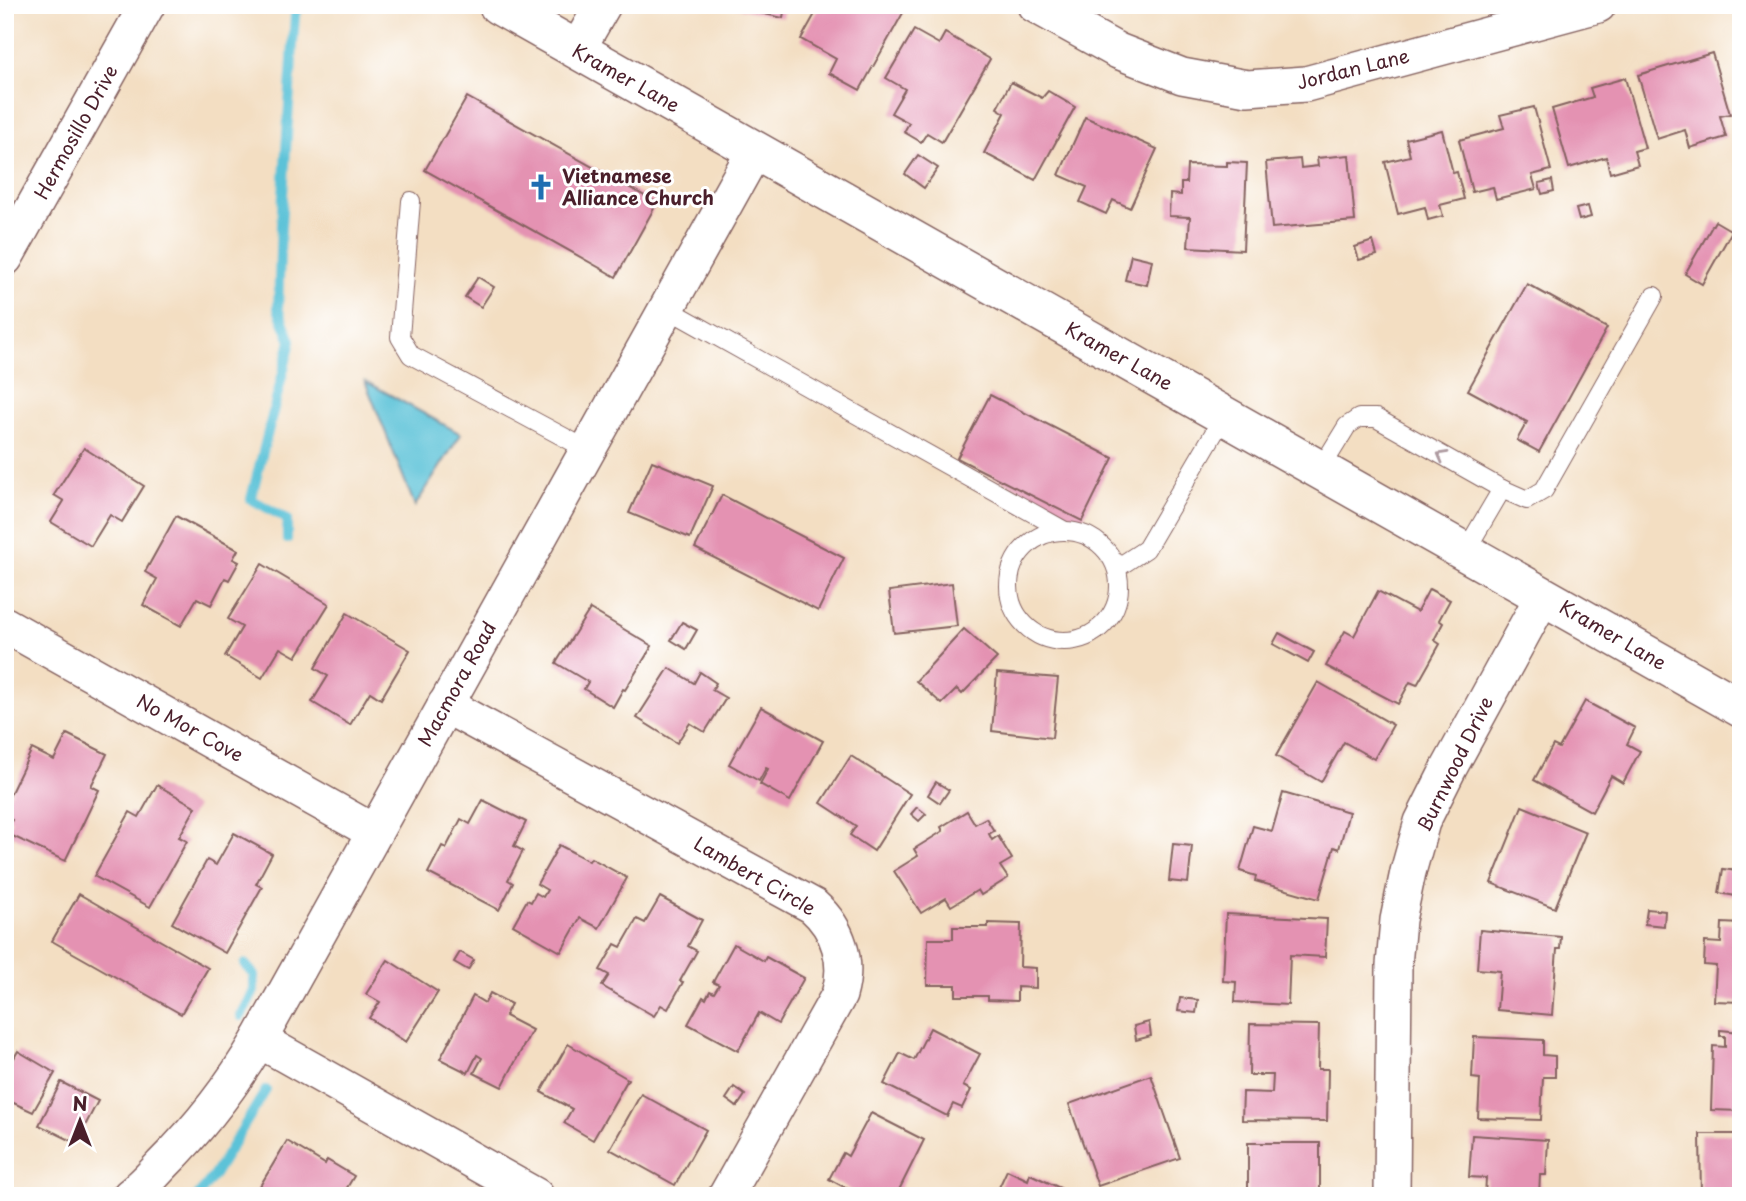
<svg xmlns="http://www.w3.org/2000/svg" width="1746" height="1201" viewBox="0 0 1746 1201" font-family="'Playpen Sans',sans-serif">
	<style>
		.water { fill: #5bc2d8; stroke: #527082; stroke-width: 2 }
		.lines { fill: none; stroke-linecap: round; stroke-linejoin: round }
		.stream { stroke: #5bc2d8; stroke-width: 10 }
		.building { fill: #e492b2 }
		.service-casing { stroke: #856260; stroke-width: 20 }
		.minor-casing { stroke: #856260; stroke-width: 38 }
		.tertiary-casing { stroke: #856260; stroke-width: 41 }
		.service { stroke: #fff; stroke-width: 18 }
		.minor { stroke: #fff; stroke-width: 35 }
		.tertiary { stroke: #fff; stroke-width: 38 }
		.oneway { stroke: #ae9aa0 }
		.labels { text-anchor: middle; stroke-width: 6; stroke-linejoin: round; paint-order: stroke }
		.street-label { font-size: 19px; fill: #4a1f2b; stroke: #fff }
		.poi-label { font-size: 19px; font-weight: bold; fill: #4a1f2b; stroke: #fff; text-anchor: start }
	</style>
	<rect width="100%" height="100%" fill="#fff"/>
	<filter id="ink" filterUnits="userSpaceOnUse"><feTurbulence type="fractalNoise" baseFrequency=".0143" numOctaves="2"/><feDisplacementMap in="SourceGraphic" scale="14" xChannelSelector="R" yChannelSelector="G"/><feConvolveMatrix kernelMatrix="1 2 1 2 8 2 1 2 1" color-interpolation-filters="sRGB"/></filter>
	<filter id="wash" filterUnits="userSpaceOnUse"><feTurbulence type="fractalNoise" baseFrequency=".00686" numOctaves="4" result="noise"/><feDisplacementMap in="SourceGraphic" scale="28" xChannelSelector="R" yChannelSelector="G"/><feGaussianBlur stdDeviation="1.57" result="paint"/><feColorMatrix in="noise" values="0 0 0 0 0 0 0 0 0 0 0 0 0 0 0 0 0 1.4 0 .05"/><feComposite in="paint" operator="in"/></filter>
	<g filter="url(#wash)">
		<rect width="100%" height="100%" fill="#f3dec2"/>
		<polygon class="water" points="365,381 461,434 415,506"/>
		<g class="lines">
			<g class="stream">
				<polyline points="287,539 287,519 251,499 291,341 278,309 281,225 295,15 301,5"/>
				<polyline points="241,1016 254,991 254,975 245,964"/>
				<polyline points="198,1196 214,1175 266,1090"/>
			</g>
		</g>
		<g id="blocks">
			<g class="building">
				<polygon points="723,5 785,5 783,18"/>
				<polygon points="820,5 889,5 903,13 860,90 829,73 836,59 801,39"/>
				<polygon points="1274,5 1307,5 1306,9 1274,7"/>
				<polygon points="914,30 939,44 945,33 990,59 942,142 927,133 921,142 904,132 909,123 891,113 905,89 886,78"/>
				<polygon points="1712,53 1730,114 1720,116 1726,137 1690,148 1685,130 1657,139 1638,75"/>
				<polygon points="1625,78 1645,148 1634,151 1638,165 1610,173 1606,157 1569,168 1552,109 1593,97 1590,88"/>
				<polygon points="1011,82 1042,98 1048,91 1075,107 1035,180 984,153 1005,113 997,108"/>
				<polygon points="467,97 657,203 616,277 425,170"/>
				<polygon points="1534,107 1551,170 1532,175 1536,189 1496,199 1493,187 1472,192 1459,140 1504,128 1500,115"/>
				<polygon points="1085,117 1157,149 1130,208 1113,200 1106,214 1080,202 1087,187 1059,175"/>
				<polygon points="1442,130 1453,173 1457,172 1464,199 1440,205 1443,216 1428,220 1425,207 1398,214 1385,162 1410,156 1406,139"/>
				<polygon points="918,155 938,168 924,188 905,174"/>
				<polygon points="1349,155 1355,221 1272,228 1266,162 1300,159 1301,168 1318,166 1317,158"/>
				<polygon points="1227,162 1247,163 1243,250 1188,247 1190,217 1169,216 1170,194 1181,195 1181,183 1186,183 1187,165 1227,166"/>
				<polygon points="1552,180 1554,191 1542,194 1539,183"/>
				<polygon points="1588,206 1591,217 1579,220 1576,209"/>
				<polygon points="1715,221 1732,231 1702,284 1685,274"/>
				<polygon points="1373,241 1377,255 1359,260 1355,247"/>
				<polygon points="1131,255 1152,260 1147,285 1125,280"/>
				<polygon points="478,277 494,287 481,307 465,297"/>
				<polygon points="1527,284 1607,328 1539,452 1517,440 1527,422 1468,390"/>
				<polygon points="990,395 1113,458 1082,521 957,458"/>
				<polygon points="84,448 144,486 122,522 110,515 91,546 51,522 64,501 54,495"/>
				<polygon points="652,461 713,486 690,538 629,513"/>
				<polygon points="722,495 844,558 818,611 695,548"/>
				<polygon points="176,516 238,550 233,559 239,562 229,580 225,578 211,605 197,598 181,626 143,605 157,579 145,572"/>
				<polygon points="262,564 329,604 296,657 280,648 262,678 225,656 242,627 228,619"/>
				<polygon points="952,583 957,626 894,633 889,591"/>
				<polygon points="1429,589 1450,600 1439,620 1443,623 1434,640 1440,644 1417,685 1410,682 1398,704 1326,666 1345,631 1354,636 1378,591 1417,612"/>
				<polygon points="590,609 652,646 625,690 623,689 613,707 584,689 588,682 556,663"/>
				<polygon points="347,613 410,650 381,699 370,692 350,725 312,702 328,676 315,668"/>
				<polygon points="682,622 697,630 686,649 671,640"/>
				<polygon points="964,629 997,658 962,694 957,689 942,704 916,681"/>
				<polygon points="1279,633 1314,652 1308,663 1273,644"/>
				<polygon points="669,668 694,683 700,672 716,683 712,690 726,698 705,732 690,723 677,743 637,718"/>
				<polygon points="997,673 1058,678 1052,738 992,731"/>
				<polygon points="1318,682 1393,725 1374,759 1344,742 1321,782 1276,756"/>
				<polygon points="1585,701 1635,728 1627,744 1640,751 1623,783 1611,776 1592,812 1534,780 1553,745 1559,748"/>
				<polygon points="761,707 823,741 790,801 760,784 768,769 766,768 759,781 729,764"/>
				<polygon points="67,734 107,754 91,786 99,790 65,861 6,833 12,820 5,816 5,805 32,749 54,760"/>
				<polygon points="851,756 910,794 874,851 850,835 856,826 821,803"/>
				<polygon points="936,782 949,790 940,803 928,795"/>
				<polygon points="157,785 196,807 179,837 187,841 150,907 94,876 130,812 139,817"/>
				<polygon points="1283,793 1349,812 1339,849 1334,847 1319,899 1255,881 1256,876 1240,871 1253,826 1272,831"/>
				<polygon points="483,800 526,822 514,846 523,851 508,880 513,883 499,910 428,873 442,846 446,848 461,819 470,824"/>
				<polygon points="1522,806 1586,832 1555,908 1491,883"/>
				<polygon points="917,807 926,814 919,821 911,814"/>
				<polygon points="967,811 975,824 986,818 994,831 989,834 992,840 998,836 1012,859 1000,866 1008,878 981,895 978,890 951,906 946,898 921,913 894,871 918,856 914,849 943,831 941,827"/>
				<polygon points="234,833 272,854 256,884 262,887 225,953 172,923 207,860 216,865"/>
				<polygon points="1173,844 1192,846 1188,883 1169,881"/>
				<polygon points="559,845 589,861 591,858 627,878 599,928 580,918 561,952 513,925 527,900 531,902 536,893 543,897 547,890 537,884"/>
				<polygon points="1739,857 1741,897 1719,893 1723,869 1737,871"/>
				<polygon points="79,894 208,968 181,1014 52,941"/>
				<polygon points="660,897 702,920 688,946 697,951 680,981 683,982 668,1009 661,1005 654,1016 602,986 609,975 600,970 615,944 621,947 637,919 645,923"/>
				<polygon points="1647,909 1665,911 1664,926 1645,924"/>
				<polygon points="1226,914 1327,919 1325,957 1290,955 1288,1005 1235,1002 1236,982 1223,981"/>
				<polygon points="988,923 1021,924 1020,967 1036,968 1036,988 1017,987 1017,1001 988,1000 988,996 956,996 956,985 927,985 928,939 953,939 953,927 988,927"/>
				<polygon points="1722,923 1741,924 1741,1002 1714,1001 1716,966 1704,965 1705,942 1721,943"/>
				<polygon points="1480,930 1561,937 1560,949 1557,949 1552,1015 1497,1010 1500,971 1477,969"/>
				<polygon points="734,944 764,961 766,957 804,978 778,1024 759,1013 738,1051 688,1024 703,997 706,999 710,991 714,993 719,985 713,982"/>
				<polygon points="460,952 474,960 468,970 454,962"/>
				<polygon points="388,960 438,992 406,1042 369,1018 380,1002 366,994"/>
				<polygon points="490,993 511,1004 505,1016 532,1030 502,1087 474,1073 482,1058 477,1055 468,1073 440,1059 473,996 485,1003"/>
				<polygon points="1180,998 1198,1000 1196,1013 1178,1011"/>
				<polygon points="1149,1022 1151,1036 1136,1040 1134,1026"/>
				<polygon points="1250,1024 1319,1025 1318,1069 1328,1069 1327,1121 1242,1120 1243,1092 1272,1093 1273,1075 1249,1075"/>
				<polygon points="930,1028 980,1054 963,1086 971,1090 962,1108 953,1104 947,1116 884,1084 900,1053 914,1060"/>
				<polygon points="1720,1030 1741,1032 1741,1111 1711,1110 1713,1046 1725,1047 1725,1036 1720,1036"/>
				<polygon points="1474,1037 1543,1040 1543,1055 1555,1056 1555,1077 1543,1077 1541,1120 1478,1118 1480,1079 1472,1078"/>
				<polygon points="568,1044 628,1079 593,1140 564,1123 572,1109 541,1092"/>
				<polygon points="18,1051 55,1073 33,1112 5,1099 5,1074"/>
				<polygon points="1151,1075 1180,1158 1098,1186 1069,1104"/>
				<polygon points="61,1082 98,1101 76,1143 39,1125"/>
				<polygon points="734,1087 745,1095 737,1107 726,1099"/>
				<polygon points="641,1094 706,1130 675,1185 610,1149"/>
				<polygon points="871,1113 924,1140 896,1196 861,1196 829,1179 843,1153 848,1156"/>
				<polygon points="1700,1134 1741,1134 1741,1196 1701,1196"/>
				<polygon points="1472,1135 1548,1140 1546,1175 1540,1175 1539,1196 1485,1196 1486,1178 1469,1177"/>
				<polygon points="287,1141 325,1164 327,1160 354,1176 342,1196 254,1196"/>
				<rect x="1248" y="1143" width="72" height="53"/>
				<polygon points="1007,1170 1028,1180 1030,1174 1077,1196 999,1196 996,1194"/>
			</g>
		</g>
	</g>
	<g filter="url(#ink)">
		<use href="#blocks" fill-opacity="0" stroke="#856260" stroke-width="2"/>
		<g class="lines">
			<g class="service-casing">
				<g id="service">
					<polyline points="411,201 400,337 411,355 588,450"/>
					<polyline points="668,309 1065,531"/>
					<polyline points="1320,470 1347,426 1359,418 1376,418 1502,489"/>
					<circle cx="1064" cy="586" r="55"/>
					<polyline points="1465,552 1502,489 1527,500 1544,490 1654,296"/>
					<polyline points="1117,568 1146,549 1224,416"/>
				</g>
			</g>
			<g class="minor-casing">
				<g id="minor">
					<polyline points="1035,5 1118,51 1182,76 1247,88 1306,84 1598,5"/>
					<polyline points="577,50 603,5"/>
					<polyline points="5,258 147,5"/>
					<polyline points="5,625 374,832"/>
					<path d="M445,705L813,906C839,929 849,962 839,995L726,1196"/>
					<polyline points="259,1040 536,1196"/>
					<path d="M130,1196C142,1187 152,1176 162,1165C199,1128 232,1086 259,1040L755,150"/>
					<polyline points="1392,1196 1394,965 1398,920 1408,872 1422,822 1449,768 1543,596"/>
				</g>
			</g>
			<g class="tertiary-casing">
				<polyline id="tertiary" points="498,5 1741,708"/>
			</g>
			<use href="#service" class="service"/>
			<use href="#minor" class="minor"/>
			<use href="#tertiary" class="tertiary"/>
		</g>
		<defs><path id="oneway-chevron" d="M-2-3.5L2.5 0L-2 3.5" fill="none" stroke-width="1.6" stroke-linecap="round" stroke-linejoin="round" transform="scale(1.75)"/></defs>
		<use class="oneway" href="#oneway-chevron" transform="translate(1442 456) rotate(-151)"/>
	</g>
	<defs>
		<g id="church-bare" transform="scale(2.1)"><path d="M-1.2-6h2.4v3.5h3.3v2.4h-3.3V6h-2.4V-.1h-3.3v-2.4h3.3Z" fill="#1f6fb2" stroke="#fff" stroke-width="2.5" paint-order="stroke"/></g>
	</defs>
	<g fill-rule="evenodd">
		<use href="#church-bare" x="541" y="187"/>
	</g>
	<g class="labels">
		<g class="street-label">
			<text transform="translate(1353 69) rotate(-14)" y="7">Jordan Lane</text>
			<text transform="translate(626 78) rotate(29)" y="7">Kramer Lane</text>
			<text transform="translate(76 132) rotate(-61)" y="7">Hermosillo Drive</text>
			<text transform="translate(1119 356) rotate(29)" y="7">Kramer Lane</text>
			<text transform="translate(1613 635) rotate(30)" y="7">Kramer Lane</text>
			<text transform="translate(457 684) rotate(-61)" y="7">Macmora Road</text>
			<text transform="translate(190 728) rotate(29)" y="7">No Mor Cove</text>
			<text transform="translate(1455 764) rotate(-64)" y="7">Burnwood Drive</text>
			<text transform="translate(755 876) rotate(30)" y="7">Lambert Circle</text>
		</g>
		<g class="poi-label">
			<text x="562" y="183">Vietnamese<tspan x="562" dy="22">Alliance Church</tspan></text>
		</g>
	</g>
	<rect width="1746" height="1201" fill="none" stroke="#fff" stroke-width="28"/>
	<g transform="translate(80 1121)" stroke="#ffffff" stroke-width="5" paint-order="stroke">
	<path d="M0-5L12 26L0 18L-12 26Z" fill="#4a1f2b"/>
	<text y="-10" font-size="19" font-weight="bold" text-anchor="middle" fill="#4a1f2b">N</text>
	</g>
</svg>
